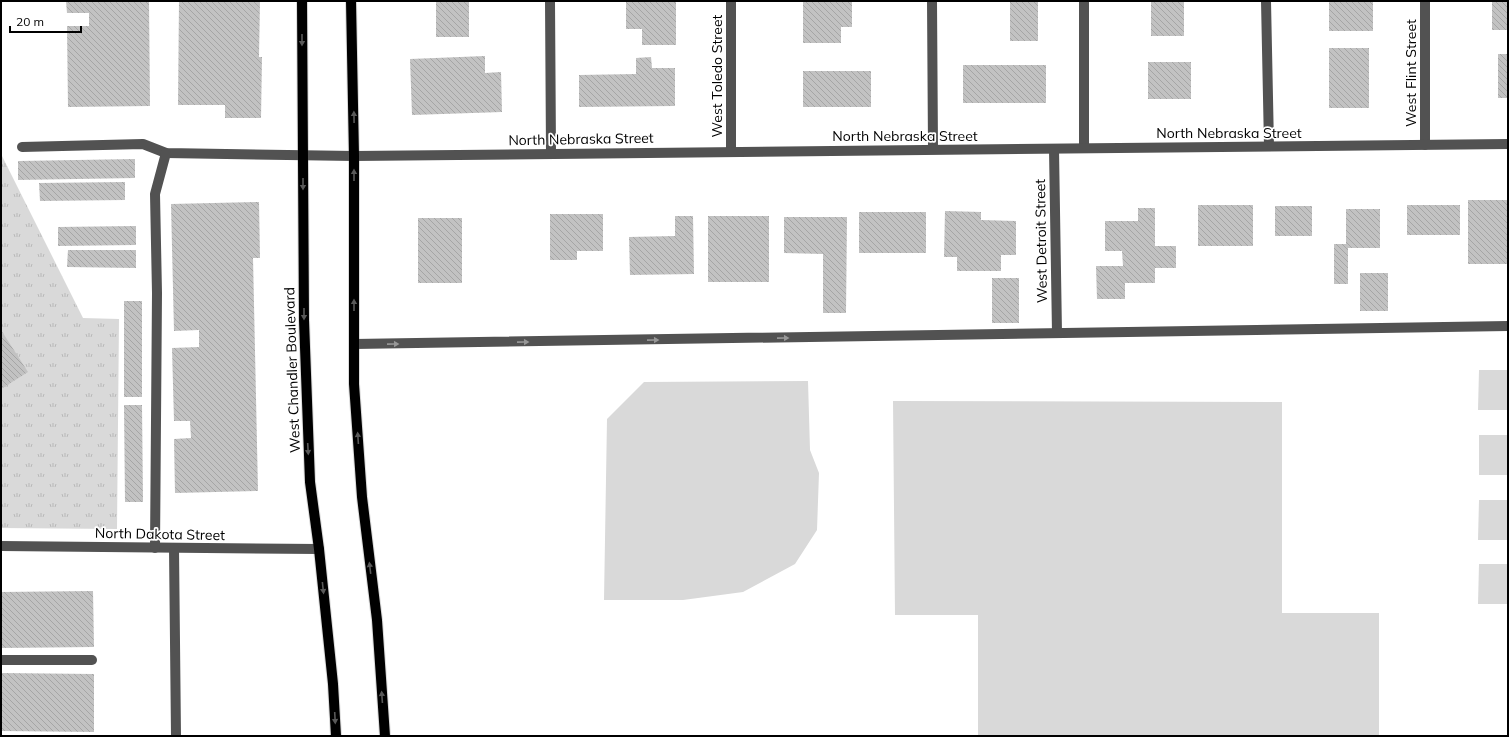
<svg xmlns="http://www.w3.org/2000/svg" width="1509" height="737" viewBox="0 0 1509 737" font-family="Mulish,sans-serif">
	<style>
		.grass { fill: url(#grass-tufts) }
		.garden { fill: #d9d9d9 }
		.building { fill: url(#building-back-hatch) }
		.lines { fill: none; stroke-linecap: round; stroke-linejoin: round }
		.major-casing { stroke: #dbdbdb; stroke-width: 12 }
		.minor { stroke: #525252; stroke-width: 10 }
		.major { stroke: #000; stroke-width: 10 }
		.oneway { fill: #595959 }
		.oneway2 { fill: #979797 }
		.labels { text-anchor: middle; stroke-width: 3.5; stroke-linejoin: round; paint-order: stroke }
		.street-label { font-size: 14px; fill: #000; stroke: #fff }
	</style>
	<defs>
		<pattern id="grass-tufts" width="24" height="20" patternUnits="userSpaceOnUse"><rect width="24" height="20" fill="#d9d9d9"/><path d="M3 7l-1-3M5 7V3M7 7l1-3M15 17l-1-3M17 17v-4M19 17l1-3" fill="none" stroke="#b8b8b8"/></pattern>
		<pattern id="building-back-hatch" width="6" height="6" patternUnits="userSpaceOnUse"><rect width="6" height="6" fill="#c2c2c2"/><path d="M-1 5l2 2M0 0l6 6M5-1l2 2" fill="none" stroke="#a5a5a5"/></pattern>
	</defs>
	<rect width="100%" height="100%" fill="#fff"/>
	<polygon class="grass" points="1,154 83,318 119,319 117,529 1,528"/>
	<g class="garden">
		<polygon points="1479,370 1508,370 1508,410 1478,410"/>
		<polygon points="808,381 810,450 819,473 817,530 795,564 743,592 683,600 604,600 607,419 644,382"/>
		<polygon points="893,401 1282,402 1282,613 1379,613 1379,736 978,736 978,615 895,615"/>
		<rect x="1479" y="435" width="29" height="40"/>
		<polygon points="1479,500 1508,500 1508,540 1478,540"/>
		<polygon points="1479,564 1508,564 1508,604 1478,604"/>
	</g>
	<g class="building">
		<polygon points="66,1 149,1 150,106 68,107 67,26 89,26 89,13 67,13"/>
		<polygon points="179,1 260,1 259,57 262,57 261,118 225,118 225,105 178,105"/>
		<rect x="436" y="1" width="33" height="36"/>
		<polygon points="626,1 676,1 676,45 642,45 642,29 626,29"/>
		<polygon points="803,1 852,1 852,27 841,27 841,43 803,43"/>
		<rect x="1010" y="1" width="28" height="40"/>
		<rect x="1151" y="1" width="33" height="35"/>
		<rect x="1329" y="1" width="44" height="30"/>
		<rect x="1492" y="1" width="16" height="29"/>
		<rect x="1329" y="48" width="40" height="60"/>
		<rect x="1498" y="54" width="10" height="44"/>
		<polygon points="485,56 485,73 501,72 502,112 412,115 410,59"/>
		<polygon points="651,57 652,68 675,68 675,106 579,107 579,75 636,74 636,58"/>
		<rect x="1148" y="62" width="43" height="37"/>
		<rect x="963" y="65" width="83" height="38"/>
		<rect x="803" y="71" width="68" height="36"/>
		<polygon points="135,159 135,178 18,180 18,161"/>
		<polygon points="125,182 125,200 40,201 39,183"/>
		<rect x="1468" y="200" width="40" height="64"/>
		<polygon points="259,202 260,258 253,258 258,491 175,493 174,439 191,438 190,421 174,421 172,348 199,347 199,330 174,331 171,204"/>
		<rect x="1198" y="205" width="55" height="41"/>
		<rect x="1407" y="205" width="53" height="30"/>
		<rect x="1275" y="206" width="37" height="30"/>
		<polygon points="1138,208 1155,208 1155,246 1176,246 1176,268 1155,268 1155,283 1125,283 1125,299 1097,299 1096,266 1123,266 1122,251 1105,251 1105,221 1138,221"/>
		<polygon points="1346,209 1380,209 1380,248 1348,248 1348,284 1334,284 1334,244 1346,244"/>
		<polygon points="945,211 981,212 981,220 1016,221 1016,255 1001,255 1001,271 957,271 957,257 944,257"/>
		<rect x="859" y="212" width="67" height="41"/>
		<polygon points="550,214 603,214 603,251 577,251 577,260 550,260"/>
		<polygon points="675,216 693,216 694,274 630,275 629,237 675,236"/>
		<rect x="708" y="216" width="61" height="66"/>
		<polygon points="784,217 847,217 846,313 823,313 823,254 784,253"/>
		<rect x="418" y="218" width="44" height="65"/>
		<polygon points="136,226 136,245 58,246 58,227"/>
		<polygon points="68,250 136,250 136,268 67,267"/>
		<rect x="1360" y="273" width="28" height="38"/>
		<rect x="992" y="278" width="27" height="45"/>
		<rect x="124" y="301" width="18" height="96"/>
		<polygon points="1,330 28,372 1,389"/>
		<polygon points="124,405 142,405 143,502 125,502"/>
		<polygon points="93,591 94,647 1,648 1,592"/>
		<polygon points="1,673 94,674 94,732 1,731"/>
	</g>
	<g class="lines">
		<g class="major-casing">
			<g id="major">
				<polyline points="302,1 304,320 310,482 319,549 333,684 336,736"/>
				<polyline points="351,1 354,156 354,384 362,497 377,620 385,736"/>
			</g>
		</g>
		<g class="minor">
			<polyline points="550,1 551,153"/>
			<polyline points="731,1 731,151"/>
			<polyline points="932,1 933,149"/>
			<polyline points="1084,1 1084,148"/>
			<polyline points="1266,1 1269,146"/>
			<polyline points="1425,1 1425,145"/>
			<polyline points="22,147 143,144 166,153 354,156 1508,144"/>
			<polyline points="1054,149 1057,333"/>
			<polyline points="354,344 1508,326"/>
			<polyline points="1,546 319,549"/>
			<polyline points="155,548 157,293 155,194 166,153"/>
			<polyline points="174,548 176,736"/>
			<polyline points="1,660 92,660"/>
		</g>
		<use href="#major" class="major"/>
	</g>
	<defs><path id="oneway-solid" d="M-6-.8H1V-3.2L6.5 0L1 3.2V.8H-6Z"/></defs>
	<g class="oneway">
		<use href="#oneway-solid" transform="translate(302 40) rotate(90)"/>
		<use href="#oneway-solid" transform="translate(354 117) rotate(-91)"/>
		<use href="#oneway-solid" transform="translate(354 175) rotate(-90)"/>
		<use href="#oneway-solid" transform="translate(303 184) rotate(90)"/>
		<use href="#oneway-solid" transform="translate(354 305) rotate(-90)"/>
		<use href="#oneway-solid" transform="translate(304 314) rotate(90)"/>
		<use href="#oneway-solid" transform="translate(358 438) rotate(-94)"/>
		<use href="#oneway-solid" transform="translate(308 449) rotate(87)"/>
		<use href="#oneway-solid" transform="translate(370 568) rotate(-97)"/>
		<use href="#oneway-solid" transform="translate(323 588) rotate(84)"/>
		<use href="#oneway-solid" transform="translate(382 697) rotate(-94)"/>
		<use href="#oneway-solid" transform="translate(335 718) rotate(87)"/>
	</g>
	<g class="oneway2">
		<use href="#oneway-solid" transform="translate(783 338) rotate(-1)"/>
		<use href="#oneway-solid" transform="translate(653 340) rotate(-1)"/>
		<use href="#oneway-solid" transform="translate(523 342) rotate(-1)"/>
		<use href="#oneway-solid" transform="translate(393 344) rotate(-1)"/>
	</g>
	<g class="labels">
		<g class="street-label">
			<text transform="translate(1411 73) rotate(-90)" y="5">West Flint Street</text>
			<text transform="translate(717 76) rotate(-90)" y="5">West Toledo Street</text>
			<text x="1229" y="138">North Nebraska Street</text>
			<text x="905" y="141">North Nebraska Street</text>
			<text transform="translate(581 139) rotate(-1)" y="5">North Nebraska Street</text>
			<text transform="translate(1041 241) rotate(-91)" y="5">West Detroit Street</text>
			<text transform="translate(292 370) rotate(-92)" y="5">West Chandler Boulevard</text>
			<text transform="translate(160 534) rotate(1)" y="5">North Dakota Street</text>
		</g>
	</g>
	<rect width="1509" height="737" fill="none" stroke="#000000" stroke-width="4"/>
	<path d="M10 26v6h71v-6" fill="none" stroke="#000000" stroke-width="2"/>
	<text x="16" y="26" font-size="12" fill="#000000" stroke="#ffffff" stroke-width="3" paint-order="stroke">20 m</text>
</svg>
